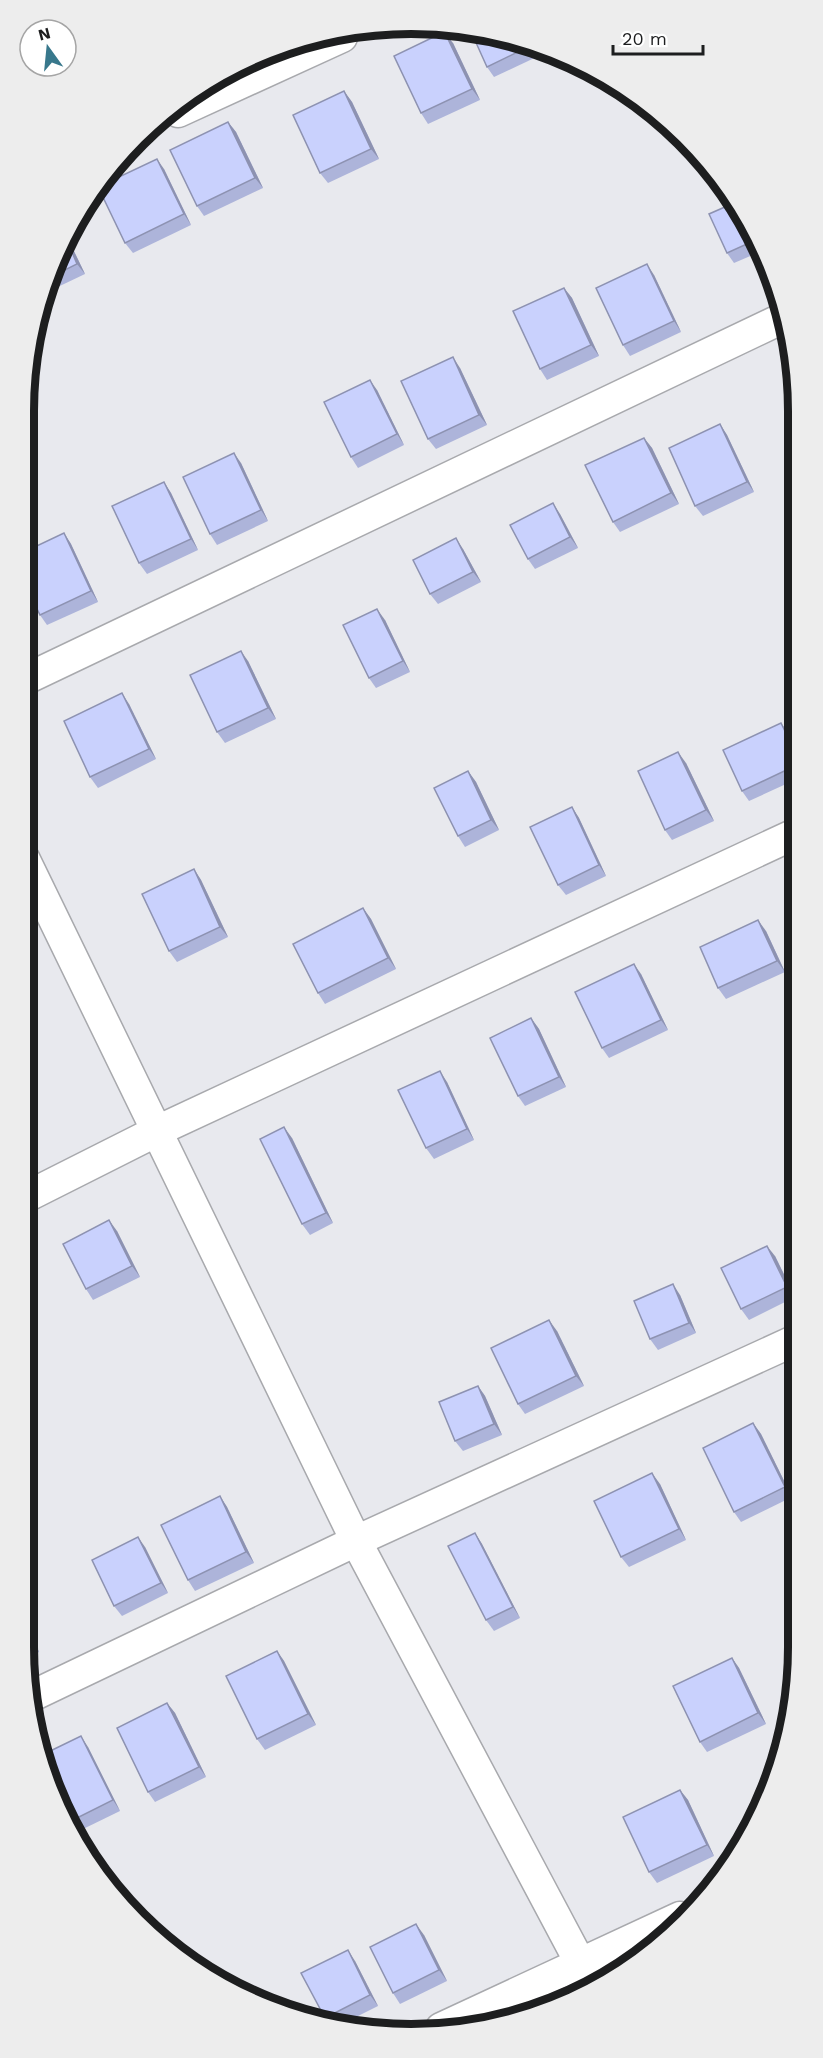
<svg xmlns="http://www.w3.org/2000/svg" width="823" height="2058" viewBox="0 0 823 2058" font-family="'Work Sans',sans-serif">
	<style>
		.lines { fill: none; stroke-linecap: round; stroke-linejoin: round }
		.minor-casing { stroke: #a8a9ad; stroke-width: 33 }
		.minor { stroke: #fff; stroke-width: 30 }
		.wall { fill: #adb4da }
		.shaded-wall { fill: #8d92b1 }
		.building { fill: #c9d1fd; stroke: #8d92b1; stroke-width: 1.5 }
		.rim { fill: none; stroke: #1d1e1f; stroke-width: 8 }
	</style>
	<rect width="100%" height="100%" fill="#e8e9ee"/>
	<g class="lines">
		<g class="minor-casing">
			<g id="minor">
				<polyline points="178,112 342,37"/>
				<polyline points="24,680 783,318"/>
				<polyline points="24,858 356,1541 593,1987"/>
				<polyline points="24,1198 157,1131 797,833"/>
				<polyline points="32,1696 356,1541 798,1339"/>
				<polyline points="441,2028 680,1917"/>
			</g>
		</g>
		<use href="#minor" class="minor"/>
	</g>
	<g class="wall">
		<polygon points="473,36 536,44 543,48 545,53 494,77 487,67"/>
		<polygon points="453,43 480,100 428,124 421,113"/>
		<polygon points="344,91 352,102 379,159 328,183 320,173"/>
		<polygon points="228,122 236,132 263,188 204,216 197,206"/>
		<polygon points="164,169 191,225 133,253 125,243"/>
		<polygon points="734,203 759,240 762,251 734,263 727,253"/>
		<polygon points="70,243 85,274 43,294 44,287"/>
		<polygon points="654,275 681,332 630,356 623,345"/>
		<polygon points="564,288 572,298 599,356 547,380 540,369"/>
		<polygon points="460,368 487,425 436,449 428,439"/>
		<polygon points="377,390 404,445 358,468 351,457"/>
		<polygon points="720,424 727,435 754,492 703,516 695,506"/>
		<polygon points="644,438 652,448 679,504 620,532 613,522"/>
		<polygon points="241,463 268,521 217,545 210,534"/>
		<polygon points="164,482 171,493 198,550 147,574 139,563"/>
		<polygon points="560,514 578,548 535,569 528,559"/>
		<polygon points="64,533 71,544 98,602 47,625 40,615"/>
		<polygon points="463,549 481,582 438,604 430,594"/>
		<polygon points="385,620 410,672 376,688 369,678"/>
		<polygon points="248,661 276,719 225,743 217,732"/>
		<polygon points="129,704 156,759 98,788 90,777"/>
		<polygon points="781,723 788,733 797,751 797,779 749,801 742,791"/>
		<polygon points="686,763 714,821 672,840 665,830"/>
		<polygon points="468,771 476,782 499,830 465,847 458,836"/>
		<polygon points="572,807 579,818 606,876 566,895 558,885"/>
		<polygon points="194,869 201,880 228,937 177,962 169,951"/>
		<polygon points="363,908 371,919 396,969 325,1004 318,993"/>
		<polygon points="766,931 785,972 726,999 718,988"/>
		<polygon points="641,974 668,1030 609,1058 602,1048"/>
		<polygon points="531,1018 539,1029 566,1087 525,1106 518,1096"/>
		<polygon points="447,1082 474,1140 434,1159 426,1148"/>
		<polygon points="24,1131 34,1153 24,1157"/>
		<polygon points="292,1138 333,1223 310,1235 302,1224"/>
		<polygon points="117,1231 140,1277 93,1300 86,1289"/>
		<polygon points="775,1256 795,1297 749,1320 741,1309"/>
		<polygon points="680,1295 696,1333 658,1350 650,1339"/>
		<polygon points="24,1300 37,1327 24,1333"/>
		<polygon points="557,1331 584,1386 525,1414 518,1404"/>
		<polygon points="478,1386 485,1396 502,1435 463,1451 455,1441"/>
		<polygon points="753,1423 761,1434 792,1497 741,1522 734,1512"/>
		<polygon points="660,1484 686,1540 629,1567 621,1557"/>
		<polygon points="220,1496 227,1507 254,1563 195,1591 188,1580"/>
		<polygon points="475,1533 482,1544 520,1618 494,1631 486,1620"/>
		<polygon points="145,1547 168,1593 122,1616 114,1606"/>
		<polygon points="24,1621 39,1652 26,1659 24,1647"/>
		<polygon points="277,1651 284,1661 316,1725 265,1750 257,1739"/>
		<polygon points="732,1658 739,1668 766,1724 707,1752 700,1742"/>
		<polygon points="167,1703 175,1713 206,1777 155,1802 148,1792"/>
		<polygon points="88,1747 120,1811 79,1831 45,1771"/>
		<polygon points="680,1790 688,1800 714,1856 657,1883 649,1872"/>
		<polygon points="424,1935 447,1981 400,2004 393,1993"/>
		<polygon points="355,1961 378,2006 342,2024 324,2018"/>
	</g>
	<g class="shaded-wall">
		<polygon points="445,33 453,43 480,100 472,89"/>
		<polygon points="344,91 352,102 379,159 371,149"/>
		<polygon points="228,122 236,132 263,188 255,178"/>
		<polygon points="157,159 164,169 191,225 184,214"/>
		<polygon points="70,243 85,274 77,264 69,245"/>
		<polygon points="647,264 654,275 681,332 674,321"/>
		<polygon points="564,288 572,298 599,356 591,345"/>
		<polygon points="453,357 460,368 487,425 479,415"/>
		<polygon points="370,380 377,390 404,445 397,434"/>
		<polygon points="720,424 727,435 754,492 747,482"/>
		<polygon points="644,438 652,448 679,504 671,493"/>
		<polygon points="234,453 241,463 268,521 261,510"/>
		<polygon points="164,482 171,493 198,550 191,539"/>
		<polygon points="553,503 560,514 578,548 570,537"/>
		<polygon points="64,533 71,544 98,602 91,591"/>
		<polygon points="456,538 463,549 481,582 473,572"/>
		<polygon points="377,609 385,620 410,672 403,661"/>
		<polygon points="241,651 248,661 276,719 268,708"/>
		<polygon points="122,693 129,704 156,759 149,749"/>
		<polygon points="781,723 788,733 797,751 797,756"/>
		<polygon points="678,752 686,763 714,821 706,810"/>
		<polygon points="468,771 476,782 499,830 491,820"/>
		<polygon points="572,807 579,818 606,876 599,865"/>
		<polygon points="194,869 201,880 228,937 220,927"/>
		<polygon points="363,908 371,919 396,969 388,958"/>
		<polygon points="758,920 766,931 785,972 777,961"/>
		<polygon points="634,964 641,974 668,1030 661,1020"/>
		<polygon points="531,1018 539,1029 566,1087 559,1077"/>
		<polygon points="440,1071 447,1082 474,1140 467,1129"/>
		<polygon points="284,1127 292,1138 333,1223 326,1213"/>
		<polygon points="24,1131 34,1153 26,1142 24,1137"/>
		<polygon points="109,1220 117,1231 140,1277 132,1266"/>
		<polygon points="767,1246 775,1256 795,1297 787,1287"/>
		<polygon points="673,1284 680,1295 696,1333 689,1323"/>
		<polygon points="24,1300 37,1327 29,1316 24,1305"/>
		<polygon points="549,1320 557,1331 584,1386 576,1376"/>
		<polygon points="478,1386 485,1396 502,1435 494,1424"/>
		<polygon points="753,1423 761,1434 792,1497 785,1487"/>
		<polygon points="652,1473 660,1484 686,1540 679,1529"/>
		<polygon points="220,1496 227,1507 254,1563 246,1552"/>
		<polygon points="475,1533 482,1544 520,1618 513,1607"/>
		<polygon points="138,1537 145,1547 168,1593 161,1583"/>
		<polygon points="24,1621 39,1652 32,1642 24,1626"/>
		<polygon points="277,1651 284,1661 316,1725 308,1714"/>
		<polygon points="732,1658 739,1668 766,1724 758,1713"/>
		<polygon points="167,1703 175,1713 206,1777 199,1767"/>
		<polygon points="81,1736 88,1747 120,1811 113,1800"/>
		<polygon points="680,1790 688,1800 714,1856 707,1845"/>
		<polygon points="416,1924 424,1935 447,1981 439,1970"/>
		<polygon points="348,1950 355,1961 378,2006 370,1995"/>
	</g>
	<g class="building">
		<polygon points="444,32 445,33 472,89 421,113 394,56"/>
		<polygon points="473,36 534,44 487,67"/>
		<polygon points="344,91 371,149 320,173 293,115"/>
		<polygon points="228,122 255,178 197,206 170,150"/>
		<polygon points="157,159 184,214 125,243 100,191 104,184"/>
		<polygon points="734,203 758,239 727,253 709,214"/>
		<polygon points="69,245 77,264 51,277"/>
		<polygon points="647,264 674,321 623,345 596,288"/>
		<polygon points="564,288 591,345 540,369 513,311"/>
		<polygon points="453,357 479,415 428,439 401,381"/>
		<polygon points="370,380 397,434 351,457 324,402"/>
		<polygon points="720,424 747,482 695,506 669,448"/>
		<polygon points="644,438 671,493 613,522 585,465"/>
		<polygon points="234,453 261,510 210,534 183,477"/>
		<polygon points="164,482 191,539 139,563 112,506"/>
		<polygon points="553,503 570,537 528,559 510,525"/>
		<polygon points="64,533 91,591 40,615 24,582 24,552"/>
		<polygon points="456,538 473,572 430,594 413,560"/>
		<polygon points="377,609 403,661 369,678 343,625"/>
		<polygon points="241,651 268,708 217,732 190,675"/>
		<polygon points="122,693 149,749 90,777 64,721"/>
		<polygon points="781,723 797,756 797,765 742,791 723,750"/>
		<polygon points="678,752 706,810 665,830 638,771"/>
		<polygon points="468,771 491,820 458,836 434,788"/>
		<polygon points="572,807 599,865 558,885 530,827"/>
		<polygon points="194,869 220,927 169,951 142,894"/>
		<polygon points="363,908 388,958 318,993 293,944"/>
		<polygon points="758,920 777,961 718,988 700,947"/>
		<polygon points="634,964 661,1020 602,1048 575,992"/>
		<polygon points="531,1018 559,1077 518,1096 490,1038"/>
		<polygon points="440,1071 467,1129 426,1148 398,1090"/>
		<polygon points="284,1127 326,1213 302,1224 260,1139"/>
		<polygon points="109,1220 132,1266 86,1289 63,1244"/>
		<polygon points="767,1246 787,1287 741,1309 721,1268"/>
		<polygon points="673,1284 689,1323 650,1339 634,1301"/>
		<polygon points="24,1305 29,1316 24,1319"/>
		<polygon points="549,1320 576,1376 518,1404 491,1348"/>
		<polygon points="478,1386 494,1424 455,1441 439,1402"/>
		<polygon points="753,1423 785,1487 734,1512 703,1448"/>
		<polygon points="652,1473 679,1529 621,1557 594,1501"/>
		<polygon points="220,1496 246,1552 188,1580 161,1525"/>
		<polygon points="475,1533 513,1607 486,1620 448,1546"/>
		<polygon points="138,1537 161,1583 114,1606 92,1560"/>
		<polygon points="24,1626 32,1642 24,1646"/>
		<polygon points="277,1651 308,1714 257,1739 226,1676"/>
		<polygon points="732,1658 758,1713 700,1742 673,1686"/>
		<polygon points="167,1703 199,1767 148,1792 117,1728"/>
		<polygon points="81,1736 113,1800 73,1820 45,1771 42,1755"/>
		<polygon points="680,1790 707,1845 649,1872 623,1817"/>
		<polygon points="416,1924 439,1970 393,1993 370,1947"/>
		<polygon points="348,1950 370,1995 325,2018 301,1973"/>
	</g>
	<path d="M0 0H823V2058H0ZM411 34H411A377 377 0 0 1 788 411V1647A377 377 0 0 1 411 2024H411A377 377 0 0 1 34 1647V411A377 377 0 0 1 411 34Z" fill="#ededed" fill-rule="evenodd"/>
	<path class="rim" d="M411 34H411A377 377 0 0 1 788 411V1647A377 377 0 0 1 411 2024H411A377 377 0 0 1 34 1647V411A377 377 0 0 1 411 34Z"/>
	<g transform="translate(48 48) rotate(345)"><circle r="28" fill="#ffffff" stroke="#a5a5a5" stroke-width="1.5"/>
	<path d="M0-4.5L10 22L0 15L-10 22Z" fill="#38788c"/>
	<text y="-9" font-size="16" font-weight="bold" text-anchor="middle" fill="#1d1e1f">N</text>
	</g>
	<path d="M613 45v9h90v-9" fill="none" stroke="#1d1e1f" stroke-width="3"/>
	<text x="622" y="45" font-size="18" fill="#1d1e1f" stroke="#ffffff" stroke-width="4.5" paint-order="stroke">20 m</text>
</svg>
